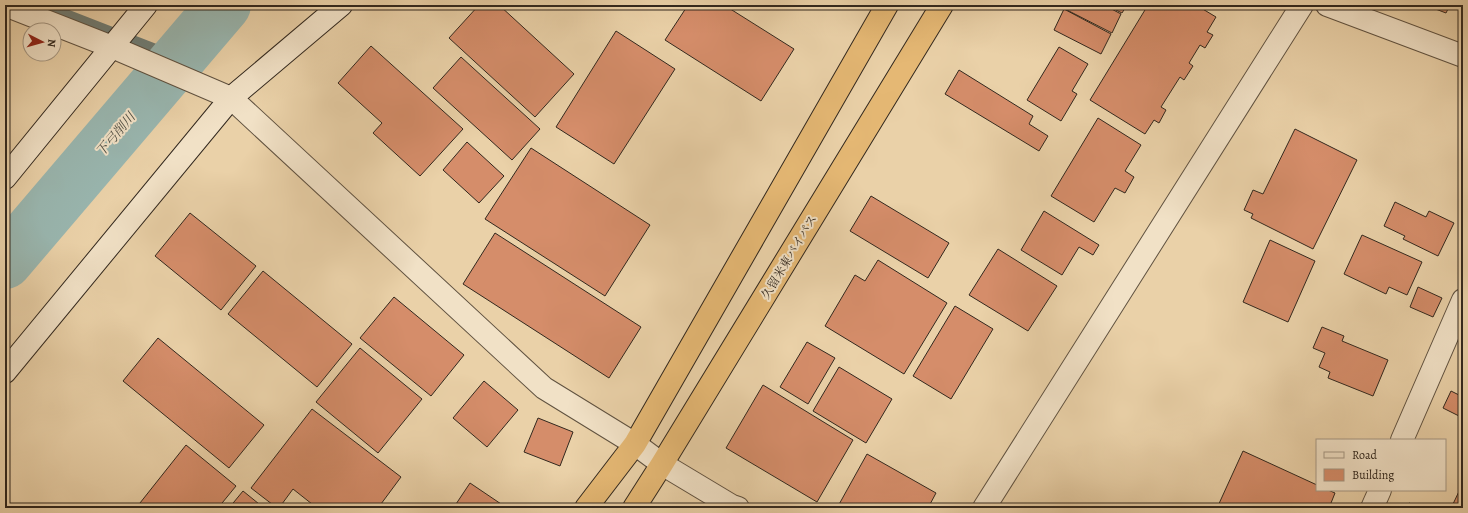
<svg xmlns="http://www.w3.org/2000/svg" width="1468" height="513" viewBox="0 0 1468 513" font-family="Alegreya,'Noto Serif JP',serif">
	<style>
		.lines { fill: none; stroke-linecap: round; stroke-linejoin: round }
		.stream { stroke: #707d75; stroke-width: 9 }
		.river { stroke: #99b6af; stroke-width: 54 }
		.building { fill: #d58d6a; stroke: #32281e }
		.street-casing { stroke: #605240; stroke-width: 24 }
		.secondary-casing { stroke: #32281e; stroke-width: 24 }
		.highway-casing { stroke: #32281e; stroke-width: 24 }
		.street { stroke: #f1e1c6; stroke-width: 22 }
		.secondary { stroke: #f1e1c6; stroke-width: 22 }
		.highway { stroke: #e5b874; stroke-width: 22 }
		.labels { text-anchor: middle; stroke-width: 4; stroke-linejoin: round; paint-order: stroke }
		.street-label { font-size: 12px; fill: #32281e; stroke: #f1e1c6 }
		.water-label { font-size: 13px; font-style: italic; fill: #4c4c42; stroke: #f1e1c6 }
	</style>
	<rect width="100%" height="100%" fill="#ead1a8"/>
	<filter id="stains"><feTurbulence type="fractalNoise" baseFrequency=".005" numOctaves="4"/><feColorMatrix values="0 0 0 0 .2 0 0 0 0 .09 0 0 0 0 .02 0 0 0 .5 -.17"/></filter>
	<radialGradient id="worn" r=".72"><stop offset=".6" stop-color="#630" stop-opacity="0"/><stop offset="1" stop-color="#630" stop-opacity=".3"/></radialGradient>
	<g class="lines">
		<polyline class="stream" points="44,5 180,58"/>
		<polyline class="river" points="5,262 224,5"/>
	</g>
	<g class="building">
		<polygon points="479,5 499,5 574,74 535,117 449,38"/>
		<polygon points="688,5 724,5 794,49 761,101 665,40"/>
		<polygon points="1067,5 1104,5 1121,14 1112,33 1065,9"/>
		<polygon points="1106,5 1127,5 1122,13"/>
		<polygon points="1148,5 1196,5 1216,17 1207,32 1213,35 1205,48 1200,45 1189,63 1193,66 1184,80 1180,77 1161,107 1166,110 1159,123 1154,120 1145,134 1090,100"/>
		<polygon points="1425,5 1450,5 1446,13"/>
		<polygon points="1064,9 1111,34 1101,54 1054,30"/>
		<polygon points="616,31 675,69 614,164 556,127"/>
		<polygon points="371,46 463,129 420,176 373,133 382,123 338,83"/>
		<polygon points="1059,47 1088,64 1072,91 1077,94 1061,121 1027,100"/>
		<polygon points="461,57 540,129 512,160 433,88"/>
		<polygon points="959,70 1033,116 1029,124 1048,136 1039,151 945,94"/>
		<polygon points="1098,118 1141,145 1125,171 1134,177 1125,193 1115,188 1094,222 1051,196"/>
		<polygon points="1295,129 1357,160 1313,249 1251,218 1253,214 1244,210 1253,190 1263,194"/>
		<polygon points="467,142 504,176 479,203 443,170"/>
		<polygon points="531,148 650,225 605,296 485,219"/>
		<polygon points="871,196 949,243 928,278 850,231"/>
		<polygon points="1395,202 1426,217 1429,211 1454,223 1438,256 1403,239 1405,236 1384,226"/>
		<polygon points="1044,211 1099,245 1093,255 1079,247 1062,275 1021,250"/>
		<polygon points="190,213 256,266 221,310 155,256"/>
		<polygon points="495,233 641,327 609,378 463,284"/>
		<polygon points="1362,235 1422,262 1407,295 1389,287 1386,294 1344,274"/>
		<polygon points="1270,240 1315,261 1288,322 1243,302"/>
		<polygon points="998,249 1057,286 1028,331 969,295"/>
		<polygon points="878,260 947,303 904,374 825,326 855,275 865,281"/>
		<polygon points="263,271 352,344 317,387 228,314"/>
		<polygon points="1418,287 1442,298 1433,317 1410,307"/>
		<polygon points="394,297 464,355 431,396 360,338"/>
		<polygon points="955,306 993,329 951,399 913,376"/>
		<polygon points="1322,327 1344,336 1342,341 1388,360 1373,396 1328,378 1330,372 1319,367 1325,353 1313,348"/>
		<polygon points="158,338 264,425 229,468 123,381"/>
		<polygon points="807,342 835,358 808,404 780,387"/>
		<polygon points="360,348 422,399 378,453 316,402"/>
		<polygon points="839,367 892,399 866,443 813,411"/>
		<polygon points="484,381 518,410 487,447 453,418"/>
		<polygon points="763,385 853,440 817,502 726,448"/>
		<polygon points="1451,391 1463,397 1463,414 1461,417 1443,408"/>
		<polygon points="312,409 401,477 378,508 317,508 293,489 279,508 277,508 251,488"/>
		<polygon points="538,418 573,432 560,466 524,452"/>
		<polygon points="186,445 236,486 218,508 136,508"/>
		<polygon points="1243,451 1317,485 1317,490 1328,490 1335,493 1329,508 1217,508"/>
		<polygon points="867,454 936,493 928,508 895,508 887,504 885,508 837,508"/>
		<polygon points="470,483 507,508 456,508 454,507"/>
		<polygon points="1463,483 1463,508 1460,508 1453,504"/>
		<polygon points="243,491 264,508 229,508"/>
		<polygon points="1409,503 1421,508 1406,508"/>
	</g>
	<g class="lines">
		<g class="street-casing">
			<g id="street">
				<polyline points="5,5 112,47 231,98 544,388 635,444 662,464 732,506 738,508"/>
				<polyline points="1327,5 1463,56"/>
				<polyline points="1402,440 1463,300"/>
				<polyline points="984,508 1302,5"/>
				<polyline points="1372,508 1380,490"/>
			</g>
		</g>
		<g class="secondary-casing">
			<g id="secondary">
				<polyline points="5,178 146,5"/>
				<polyline points="5,372 231,98 341,5"/>
			</g>
		</g>
		<g class="highway-casing">
			<g id="highway">
				<polyline points="586,508 635,444 887,5"/>
				<polyline points="634,508 662,464 942,5"/>
			</g>
		</g>
		<use href="#street" class="street"/>
		<use href="#secondary" class="secondary"/>
		<use href="#highway" class="highway"/>
	</g>
	<g class="labels">
		<g class="street-label">
			<text transform="translate(789 257) rotate(-59)" y="4">久留米東バイパス</text>
		</g>
		<g class="water-label">
			<text transform="translate(115 134) rotate(-50)" y="5">下弓削川</text>
		</g>
	</g>
	<rect width="1468" height="513" fill="none" stroke="#ead1a8" stroke-width="20"/>
	<rect x="6" y="6" width="1456" height="501" fill="none" stroke="#32281e" stroke-width="2"/>
	<rect x="10" y="10" width="1448" height="493" fill="none" stroke="#32281e"/>
	<rect x="1316" y="439" width="130" height="52" fill="#f1e1c6" stroke="#a59783"/>
	<rect x="1324" y="452" width="20" height="6" fill="#f1e1c6" stroke="#a59783"/>
	<text x="1352" y="459" font-size="12" fill="#32281e">Road</text>
	<rect x="1324" y="469" width="20" height="12" fill="#d58d6a" stroke="#a59783"/>
	<text x="1352" y="479" font-size="12" fill="#32281e">Building</text>
	<g transform="translate(42 42) rotate(96)"><circle r="19" fill="#f1e1c6" stroke="#a59783"/>
	<path d="M0-3L7 15L0 10L-7 15Z" fill="#8f2418"/>
	<text y="-6" font-size="11" font-weight="bold" text-anchor="middle" fill="#32281e">N</text>
	</g>
	<rect width="100%" height="100%" filter="url(#stains)"/>
	<rect width="100%" height="100%" fill="url(#worn)"/>
</svg>
